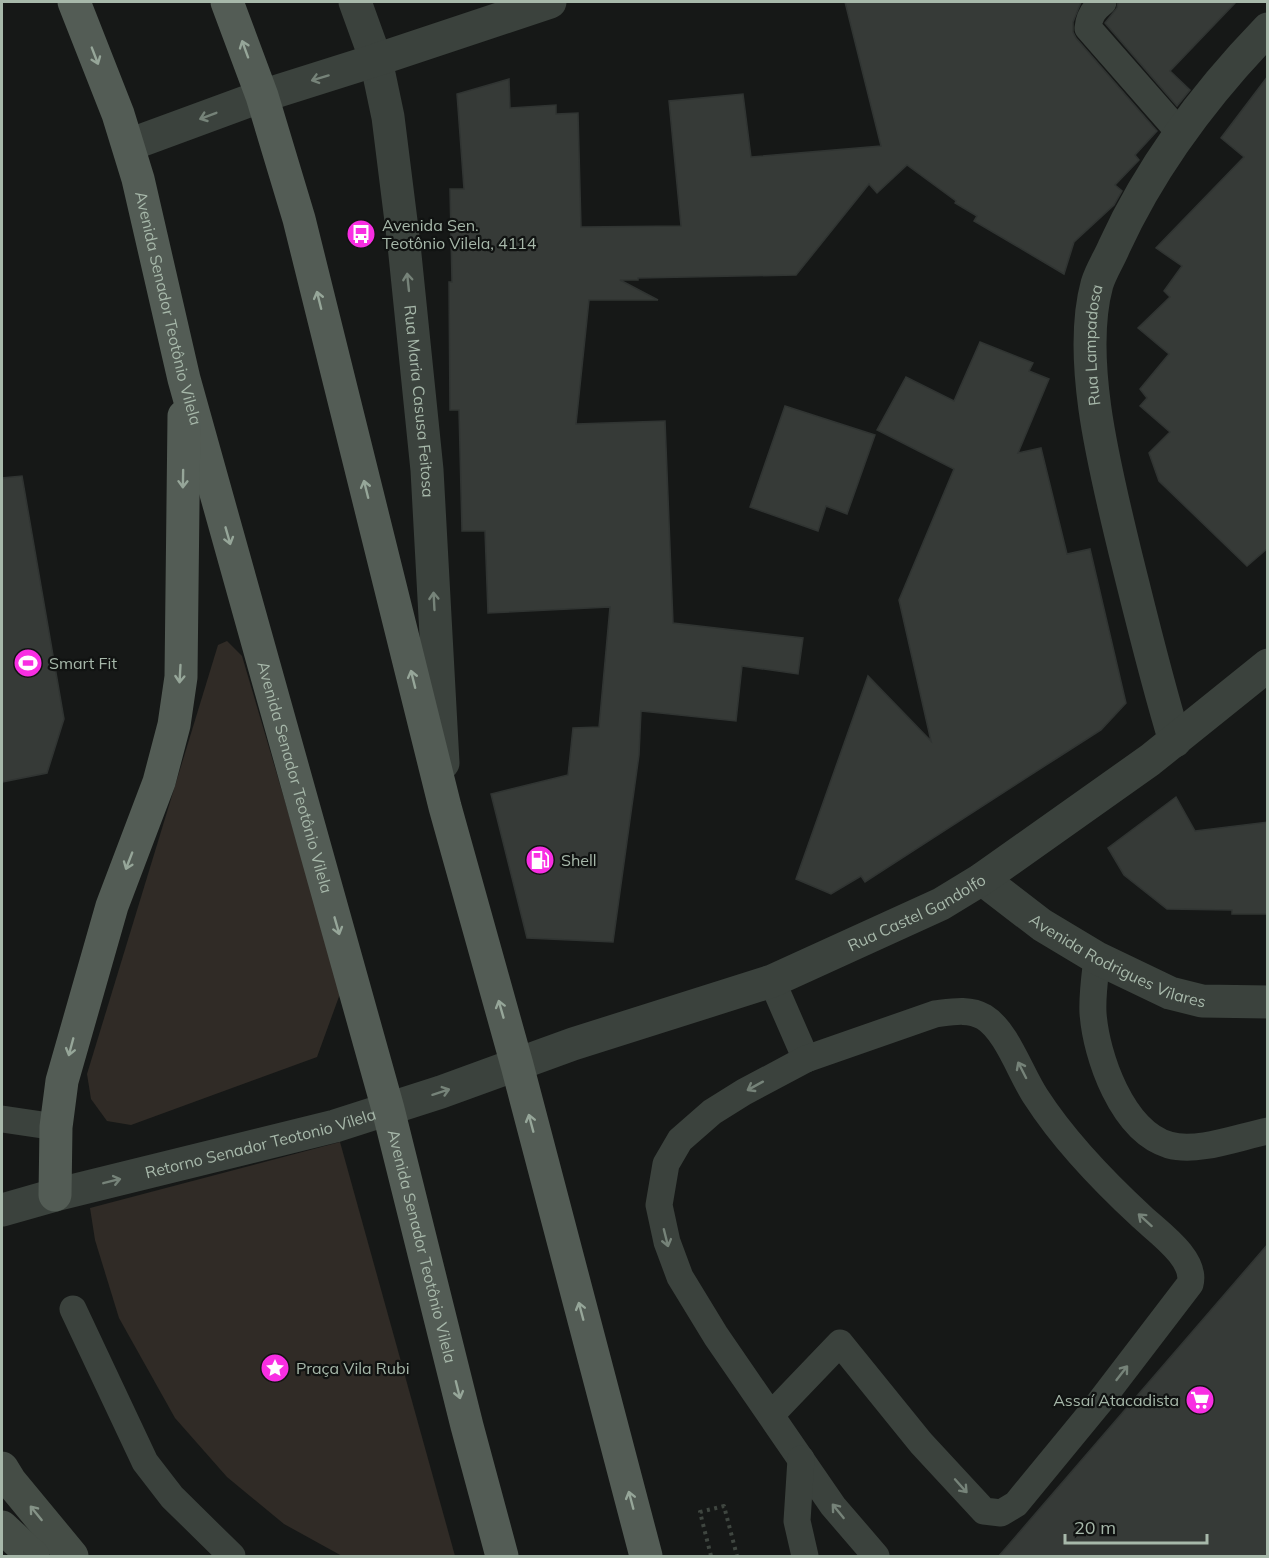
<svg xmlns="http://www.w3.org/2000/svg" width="1269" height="1558" viewBox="0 0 1269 1558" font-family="Mulish,sans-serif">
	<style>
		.green { fill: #302b26 }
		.building { fill: #363a37; stroke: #303432; stroke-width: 1.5 }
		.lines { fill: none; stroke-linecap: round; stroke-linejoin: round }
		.path { stroke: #3f4640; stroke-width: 4; stroke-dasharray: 3 4.5; stroke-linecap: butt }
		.lane { stroke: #3b423d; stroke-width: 27 }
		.street { stroke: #3b423d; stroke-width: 33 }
		.secondary { stroke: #454d46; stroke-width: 33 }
		.primary { stroke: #535c55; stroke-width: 33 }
		.oneway { stroke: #96a699 }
		.oneway2 { stroke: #768379 }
		.oneway3 { stroke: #859387 }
		.labels { text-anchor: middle; stroke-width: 4.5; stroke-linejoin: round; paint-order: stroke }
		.poi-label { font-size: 16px; fill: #a7b8aa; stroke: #111312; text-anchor: start }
		.street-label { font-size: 16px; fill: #a7b8aa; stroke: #111312 }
	</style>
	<rect width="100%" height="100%" fill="#161817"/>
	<g class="green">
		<polygon points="227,641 242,656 341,991 317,1057 131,1125 107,1121 91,1099 87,1074 218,645"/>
		<polygon points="340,1142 455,1556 342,1556 284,1524 227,1477 175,1418 119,1318 95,1240 90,1208"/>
	</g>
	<g class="building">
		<polygon points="845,2 1081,2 1073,22 1073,32 1076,38 1157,131 1135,155 1139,160 1115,185 1122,191 1114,205 1074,242 1064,274 974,221 977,216 955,203 956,201 907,165 877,193 869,184 796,275 638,278 638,280 620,280 658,300 589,300 576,424 665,421 673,623 803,638 798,674 742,666 736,721 641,711 639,755 613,942 527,938 491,794 568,775 573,728 599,727 610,607 488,613 485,531 462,531 459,410 450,410 449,282 452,282 450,189 464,189 457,94 509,79 510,108 556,105 556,114 578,113 581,227 681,226 669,101 743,94 751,157 881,146"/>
		<polygon points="1118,2 1236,2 1170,71 1190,90 1177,106 1105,23 1117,8"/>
		<polygon points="1268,76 1268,548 1247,566 1159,481 1149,453 1170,432 1140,406 1147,398 1140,389 1169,354 1138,328 1170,297 1164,291 1182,266 1156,248 1244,157 1221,138"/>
		<polygon points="980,342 1033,363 1029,371 1049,379 1018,453 1041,448 1067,554 1090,549 1126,703 1101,730 1057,758 865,882 861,876 831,894 796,879 868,676 931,741 899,600 954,469 877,430 906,377 954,401"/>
		<polygon points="785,406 875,435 847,514 826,506 818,531 750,507"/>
		<polygon points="22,476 64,719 47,773 2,782 2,478"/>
		<polygon points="1176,797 1195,831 1268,822 1268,914 1232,914 1232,910 1167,909 1124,875 1108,848"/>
		<polygon points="1268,1244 1268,1557 998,1557"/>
	</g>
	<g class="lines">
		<polyline class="path" points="711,1556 700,1512 724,1506 737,1556"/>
		<g class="lane">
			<path d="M1103,2C1094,9 1089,16 1088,28L1180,133"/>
			<path d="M1097,958C1095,976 1092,995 1093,1013C1096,1056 1122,1131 1169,1145C1198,1153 1238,1137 1268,1131"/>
			<polyline points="772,981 806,1059"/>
			<polyline points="2,1119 56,1127"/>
			<polyline points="73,1309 145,1462 172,1497 232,1556"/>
			<path d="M771,1415L840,1343L921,1443L984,1511L1001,1513L1016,1504L1099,1403L1190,1284C1197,1259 1158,1232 1142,1217C1103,1181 1065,1142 1036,1097C1021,1075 1007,1031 984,1017C969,1008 951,1012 935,1014L806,1059L744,1092L712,1112L680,1140L666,1164L659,1205L667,1242L680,1277L716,1336L833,1506L876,1556"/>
			<polyline points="801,1459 797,1521 805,1556"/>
		</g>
		<g class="street">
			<path id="s1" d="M355,2L376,60L388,117L404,245L427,470L443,763"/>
			<polyline points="129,145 262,96 376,60 550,2"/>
			<path id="s2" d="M1175,741C1156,679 1141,616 1125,552C1107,476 1076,361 1097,284C1101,271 1109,259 1114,247C1151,166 1206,93 1268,29"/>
			<path id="s3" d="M982,879L1042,925L1097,958L1170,993L1202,1001L1268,1002"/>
			<path id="s4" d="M2,1210L55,1195L335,1126L441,1092L573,1044L772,981L941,904L982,879L1150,760L1268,665"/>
		</g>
		<g class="secondary">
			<polyline points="2,1468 10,1481 72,1556"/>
			<polyline points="2,1527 33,1556"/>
		</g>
		<g class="primary">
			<path id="s5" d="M74,2L118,114L138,179L184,379L388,1109L467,1426L502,1556"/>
			<polyline points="227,2 262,96 299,219 445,807 517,1065 646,1556"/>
			<polyline points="55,1195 56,1127 62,1081 112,906 159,782 174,725 181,677 184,416"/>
		</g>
	</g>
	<defs><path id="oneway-shaft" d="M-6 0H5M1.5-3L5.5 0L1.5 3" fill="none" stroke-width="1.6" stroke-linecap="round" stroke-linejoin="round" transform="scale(1.5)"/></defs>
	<g class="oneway">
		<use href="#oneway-shaft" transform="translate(245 49) rotate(-110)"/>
		<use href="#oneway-shaft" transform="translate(95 56) rotate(69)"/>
		<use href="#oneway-shaft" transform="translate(319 300) rotate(-104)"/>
		<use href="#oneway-shaft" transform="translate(183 479) rotate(91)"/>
		<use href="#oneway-shaft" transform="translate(366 489) rotate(-104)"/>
		<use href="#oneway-shaft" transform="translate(228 536) rotate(74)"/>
		<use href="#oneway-shaft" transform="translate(180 674) rotate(93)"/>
		<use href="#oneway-shaft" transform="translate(413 679) rotate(-104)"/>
		<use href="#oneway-shaft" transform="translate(129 861) rotate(111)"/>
		<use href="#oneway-shaft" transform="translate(337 926) rotate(74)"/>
		<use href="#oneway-shaft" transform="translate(501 1009) rotate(-106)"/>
		<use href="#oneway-shaft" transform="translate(71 1047) rotate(105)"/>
		<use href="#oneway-shaft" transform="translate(531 1123) rotate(-105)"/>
		<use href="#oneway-shaft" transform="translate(581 1311) rotate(-105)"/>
		<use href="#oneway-shaft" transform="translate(458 1390) rotate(76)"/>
		<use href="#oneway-shaft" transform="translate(631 1500) rotate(-105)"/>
	</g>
	<g class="oneway2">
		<use href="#oneway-shaft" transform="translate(320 78) rotate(163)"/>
		<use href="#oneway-shaft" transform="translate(208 116) rotate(159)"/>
		<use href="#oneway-shaft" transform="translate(408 282) rotate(-96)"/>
		<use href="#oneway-shaft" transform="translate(434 601) rotate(-93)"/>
		<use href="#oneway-shaft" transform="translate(1022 1070) rotate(-117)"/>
		<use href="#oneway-shaft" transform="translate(755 1086) rotate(151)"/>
		<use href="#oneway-shaft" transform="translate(441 1092) rotate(-18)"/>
		<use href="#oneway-shaft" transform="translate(112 1181) rotate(-14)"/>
		<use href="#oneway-shaft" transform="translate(1145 1220) rotate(-138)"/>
		<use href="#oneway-shaft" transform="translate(666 1238) rotate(76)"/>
		<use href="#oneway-shaft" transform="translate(1122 1373) rotate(-52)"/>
		<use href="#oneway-shaft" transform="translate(961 1486) rotate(48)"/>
		<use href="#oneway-shaft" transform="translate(838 1511) rotate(-129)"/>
	</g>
	<use class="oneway3" href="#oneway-shaft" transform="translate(36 1513) rotate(-129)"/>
	<defs>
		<g id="bus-disc" transform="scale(1.5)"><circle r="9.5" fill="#f82ee2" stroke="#111312"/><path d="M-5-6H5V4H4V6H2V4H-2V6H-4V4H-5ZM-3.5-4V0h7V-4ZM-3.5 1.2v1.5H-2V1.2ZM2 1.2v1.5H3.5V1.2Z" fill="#fff"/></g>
		<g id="stadium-disc" transform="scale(1.5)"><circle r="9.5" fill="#f82ee2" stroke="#111312"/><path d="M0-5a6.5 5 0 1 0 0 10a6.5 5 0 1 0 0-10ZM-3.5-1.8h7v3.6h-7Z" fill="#fff"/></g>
		<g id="fuel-disc" transform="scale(1.5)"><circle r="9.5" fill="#f82ee2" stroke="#111312"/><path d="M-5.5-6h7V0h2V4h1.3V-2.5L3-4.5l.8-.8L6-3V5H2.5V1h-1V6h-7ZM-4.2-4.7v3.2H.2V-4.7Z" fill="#fff"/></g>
		<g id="sight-disc" transform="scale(1.5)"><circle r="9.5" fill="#f82ee2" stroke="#111312"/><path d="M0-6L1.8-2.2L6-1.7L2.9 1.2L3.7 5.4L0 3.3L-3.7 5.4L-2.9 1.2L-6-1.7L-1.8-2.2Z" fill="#fff"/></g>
		<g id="supermarket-disc" transform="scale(1.5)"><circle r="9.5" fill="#f82ee2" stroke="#111312"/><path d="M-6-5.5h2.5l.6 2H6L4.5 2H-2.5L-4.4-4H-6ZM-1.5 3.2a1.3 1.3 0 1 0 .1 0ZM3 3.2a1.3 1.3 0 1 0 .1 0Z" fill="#fff"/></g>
	</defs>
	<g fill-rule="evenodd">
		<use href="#bus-disc" x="361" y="234"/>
		<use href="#stadium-disc" x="28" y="663"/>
		<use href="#fuel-disc" x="540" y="860"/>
		<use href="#sight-disc" x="275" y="1368"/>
		<use href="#supermarket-disc" x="1200" y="1400"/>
	</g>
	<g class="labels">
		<g class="poi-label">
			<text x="382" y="231">Avenida Sen.<tspan x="382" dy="18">Teotônio Vilela, 4114</tspan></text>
			<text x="49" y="669">Smart Fit</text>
			<text x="561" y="866">Shell</text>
			<text x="296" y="1374">Praça Vila Rubi</text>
			<text x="1179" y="1406" text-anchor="end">Assaí Atacadista</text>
		</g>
		<g class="street-label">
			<text dy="6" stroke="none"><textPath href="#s5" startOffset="321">Avenida Senador Teotônio Vilela</textPath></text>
			<text dy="6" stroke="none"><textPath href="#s2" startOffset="406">Rua Lampadosa</textPath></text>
			<text dy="6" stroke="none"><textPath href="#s1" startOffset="406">Rua Maria Casusa Feitosa</textPath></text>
			<text dy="6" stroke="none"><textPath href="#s5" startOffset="807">Avenida Senador Teotônio Vilela</textPath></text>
			<text dy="6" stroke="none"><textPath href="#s4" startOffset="964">Rua Castel Gandolfo</textPath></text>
			<text dy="6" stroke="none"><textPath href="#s3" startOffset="160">Avenida Rodrigues Vilares</textPath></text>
			<text dy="6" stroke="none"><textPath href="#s4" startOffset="267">Retorno Senador Teotonio Vilela</textPath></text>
			<text dy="6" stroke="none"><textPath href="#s5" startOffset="1293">Avenida Senador Teotônio Vilela</textPath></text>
		</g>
	</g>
	<rect width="1269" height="1558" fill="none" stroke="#a7b8aa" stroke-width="6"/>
	<path d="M1065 1534v9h142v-9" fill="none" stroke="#a7b8aa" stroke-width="3"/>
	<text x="1074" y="1534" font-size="18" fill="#a7b8aa" stroke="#111312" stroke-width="4.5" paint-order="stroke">20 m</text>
</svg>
